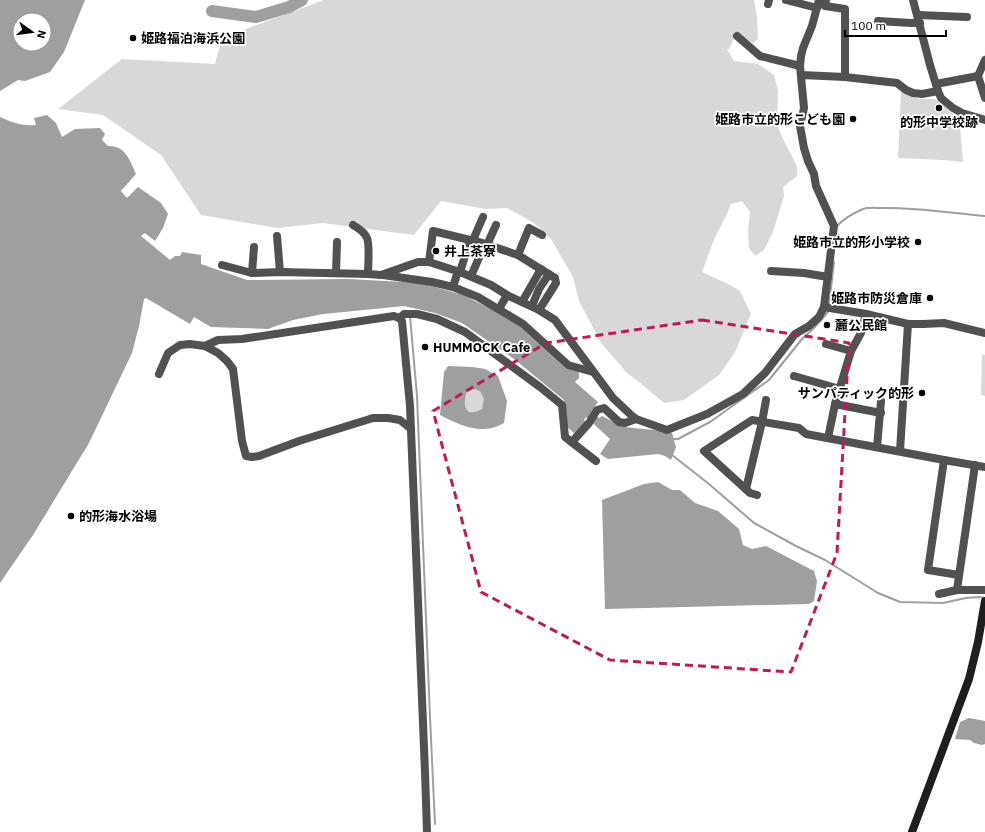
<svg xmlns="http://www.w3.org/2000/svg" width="985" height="832" viewBox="0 0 985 832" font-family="'IBM Plex Sans','Noto Sans JP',sans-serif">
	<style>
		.green { fill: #d8d8d8 }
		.water { fill: #9f9f9f; fill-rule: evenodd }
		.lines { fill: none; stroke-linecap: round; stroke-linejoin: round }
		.stream { stroke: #9f9f9f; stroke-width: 2 }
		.river { stroke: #9f9f9f; stroke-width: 12 }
		.street { stroke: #515151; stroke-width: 8 }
		.secondary { stroke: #1e1e1e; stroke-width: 8 }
		.marked { fill: none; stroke: #c2185b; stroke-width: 3; stroke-dasharray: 8 5; stroke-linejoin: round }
		.poi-dot { fill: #000; stroke: #fff; stroke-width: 1.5 }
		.labels { text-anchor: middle; stroke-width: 3.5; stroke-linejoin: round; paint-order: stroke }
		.poi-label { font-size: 13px; font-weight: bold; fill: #000; stroke: #fff; text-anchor: start }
	</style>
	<rect width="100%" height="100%" fill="#fff"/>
	<g class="green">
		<polygon points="324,0 754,0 757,17 758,39 753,43 736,34 729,49 727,49 734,61 758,64 774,75 778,91 777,124 782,137 797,166 797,176 783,187 784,196 773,232 764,250 755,256 749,248 748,231 750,212 742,201 731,204 726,216 715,237 702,272 730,285 740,291 751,314 735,352 719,375 684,400 664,403 639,382 627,373 601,343 579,301 573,277 551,239 534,223 507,208 485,209 441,201 414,235 323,223 277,228 201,215 161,155 103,115 58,109 122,59 215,64 222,38"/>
		<polygon points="901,91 919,99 935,99 940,102 953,114 970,120 970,126 960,127 963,162 944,160 898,158"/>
		<polygon points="982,355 985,355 985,396 981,395"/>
		<path d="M474,389L480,390L485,399C484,402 483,407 482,409C477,414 467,413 465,406C463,401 465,396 467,391Z"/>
	</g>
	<g class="water">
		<path d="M0,0H85L64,52L50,72L25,81L18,80L0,91ZM20,20H44V44H20Z"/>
		<path d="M47,115L56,123L62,137L75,129L100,128L105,134L102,140L108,146C125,145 130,160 136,174L121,191L127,198L138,187L161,203L168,214L163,228L155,241L145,233L141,236L170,260L175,256H180L182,252L201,255V264L247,280L349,279L421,283L463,295L491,309L520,327L565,368L579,371V378L575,382L598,402L591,412L599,418L602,416L624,427L654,430L672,433L676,447L671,460L665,456L658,454L608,459L600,454L610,439L586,417L584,420L586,423L576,435L566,426L564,400L514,359L462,323L435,313L404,306L323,314L293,320L268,329L211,327L194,317L190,324L146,298L144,299L139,326L132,353L89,443L33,535L0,583V117C13,123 22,126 36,125L34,118Z"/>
		<path d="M448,366L472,367L485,369L498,376L507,401L504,423C500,425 496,427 492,428C474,432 455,423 440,415L444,372ZM474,389L480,391L484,399L482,409C465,419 462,404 467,391Z"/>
		<polygon points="658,482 672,490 680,490 695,503 718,511 739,529 743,545 752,549 766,546 814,571 817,581 814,601 809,604 605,609 602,500 644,484"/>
		<polygon points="969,718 985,721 985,744 982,745 974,743 970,740 955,739 960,722"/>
	</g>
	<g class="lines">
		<g class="stream">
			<path d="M837,226C843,219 854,213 863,209C868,207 875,208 881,208C916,207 950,213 985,216"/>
			<polyline points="829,306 834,262"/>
			<polyline points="410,316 417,396 430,717 435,824"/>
			<polyline points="671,439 678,439 710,422 769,380 802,339 815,327 828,312 828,310"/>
			<polyline points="672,455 709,484 754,523 796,546 825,560 878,593 900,602 943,603 966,598 979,597 984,598"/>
		</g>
		<polyline class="river" points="212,11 256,17 289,7 302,0"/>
		<g class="street">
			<polyline points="786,0 817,8"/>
			<polyline points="826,0 825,6 845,9 845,77"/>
			<polyline points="913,0 930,65 938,91 941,98 953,108 962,113 985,120"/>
			<polyline points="768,4 769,0"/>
			<polyline points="918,15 967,17"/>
			<polyline points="878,21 911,23 920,23"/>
			<polyline points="737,36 760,56 800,66"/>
			<polyline points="985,60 981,69 978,76 985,98"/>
			<polyline points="801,75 845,77 897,83 906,90 913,93 922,94 938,91"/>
			<polyline points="936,84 978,76"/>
			<path d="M353,225C358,228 365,232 367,238C370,245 368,265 368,274"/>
			<polyline points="277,236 280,272"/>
			<polyline points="473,240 483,217"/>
			<polyline points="487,245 496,225"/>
			<polyline points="518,255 529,228 542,235"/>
			<polyline points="429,262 433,231 470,240 473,240 518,255 555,278 556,283 539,310"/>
			<polyline points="222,265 252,273 280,272 368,274 381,275 418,262 429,262 460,272 491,285 507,295 539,310 555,320 613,398 630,414 636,419 667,430 707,414 743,394 765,373 795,334 809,326 819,317 824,307 834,226 816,186 814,174 808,161 804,148 800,126 804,108 800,66 801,56 803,48 812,26 819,0"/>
			<polyline points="771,271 804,273 828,277"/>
			<polyline points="460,272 470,240"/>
			<polyline points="252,273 254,247"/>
			<polyline points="336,273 337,242"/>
			<polyline points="383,275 432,282 453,287 478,297 523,324 568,365 593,372"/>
			<polyline points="471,276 485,244"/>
			<polyline points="453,287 458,271"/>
			<polyline points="522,302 541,269"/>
			<polyline points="532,306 539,289 549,274"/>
			<polyline points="824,307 866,314 908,324 923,324 944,323 985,333"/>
			<polyline points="499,309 507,295"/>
			<polyline points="399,318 404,314 417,314 437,319 465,332 540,387 562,405 565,437 596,461"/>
			<polyline points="826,344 851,351"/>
			<polyline points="205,346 218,340 242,339 394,316 399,318 402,321 410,406 425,772 427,832"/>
			<polyline points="159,374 168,353 180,345 190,344 205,346 218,353 227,361 233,369 242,441 246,456 252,457 259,456 299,441 373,418 388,418 400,420 411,429"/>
			<polyline points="794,376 840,389"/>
			<polyline points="835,404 851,351 861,333 866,314"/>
			<polyline points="828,438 835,404 881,413"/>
			<polyline points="572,442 589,423 597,410 604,408 619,422 625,423 636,419"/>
			<polyline points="877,447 881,401"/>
			<polyline points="900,451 908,324"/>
			<polyline points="944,460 928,570 959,575"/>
			<polyline points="746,489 762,422 766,400"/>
			<polyline points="757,495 750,493 704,451 752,420 799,428 806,434 944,460 985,467"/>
			<polyline points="957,590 975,465"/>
			<polyline points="939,594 957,590 985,590"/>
		</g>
		<polyline class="secondary" points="912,832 969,679 978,642 985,601"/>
	</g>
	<path class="marked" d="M702,320L849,343L837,553L791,672L610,660L481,592L433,411L546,343Z"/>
	<g class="poi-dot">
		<circle cx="133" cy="38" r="4"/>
		<circle cx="939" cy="108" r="4"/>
		<circle cx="853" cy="119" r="4"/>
		<circle cx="918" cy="242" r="4"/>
		<circle cx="436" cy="251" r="4"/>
		<circle cx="930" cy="298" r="4"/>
		<circle cx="827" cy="325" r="4"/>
		<circle cx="425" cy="347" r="4"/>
		<circle cx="922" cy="393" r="4"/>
		<circle cx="71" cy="516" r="4"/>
	</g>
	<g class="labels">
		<g class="poi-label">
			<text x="141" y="43">姫路福泊海浜公園</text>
			<text x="845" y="124" text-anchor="end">姫路市立的形こども園</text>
			<text x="939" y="127" text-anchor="middle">的形中学校跡</text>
			<text x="910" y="247" text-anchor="end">姫路市立的形小学校</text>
			<text x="444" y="256">井上茶寮</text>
			<text x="922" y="303" text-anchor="end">姫路市防災倉庫</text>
			<text x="835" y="330">麓公民館</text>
			<text x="433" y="352">HUMMOCK Cafe</text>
			<text x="914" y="398" text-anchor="end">サンパティック的形</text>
			<text x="79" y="521">的形海水浴場</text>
		</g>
	</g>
	<g transform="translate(32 32) rotate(104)"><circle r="19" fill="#ffffff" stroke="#999999"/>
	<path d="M0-3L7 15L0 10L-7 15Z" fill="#000000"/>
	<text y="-6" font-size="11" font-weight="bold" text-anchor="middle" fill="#000000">N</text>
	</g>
	<path d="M845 30v6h101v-6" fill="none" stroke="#000000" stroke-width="2"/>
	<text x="851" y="30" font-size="12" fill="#000000" stroke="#ffffff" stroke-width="3" paint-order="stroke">100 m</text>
</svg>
